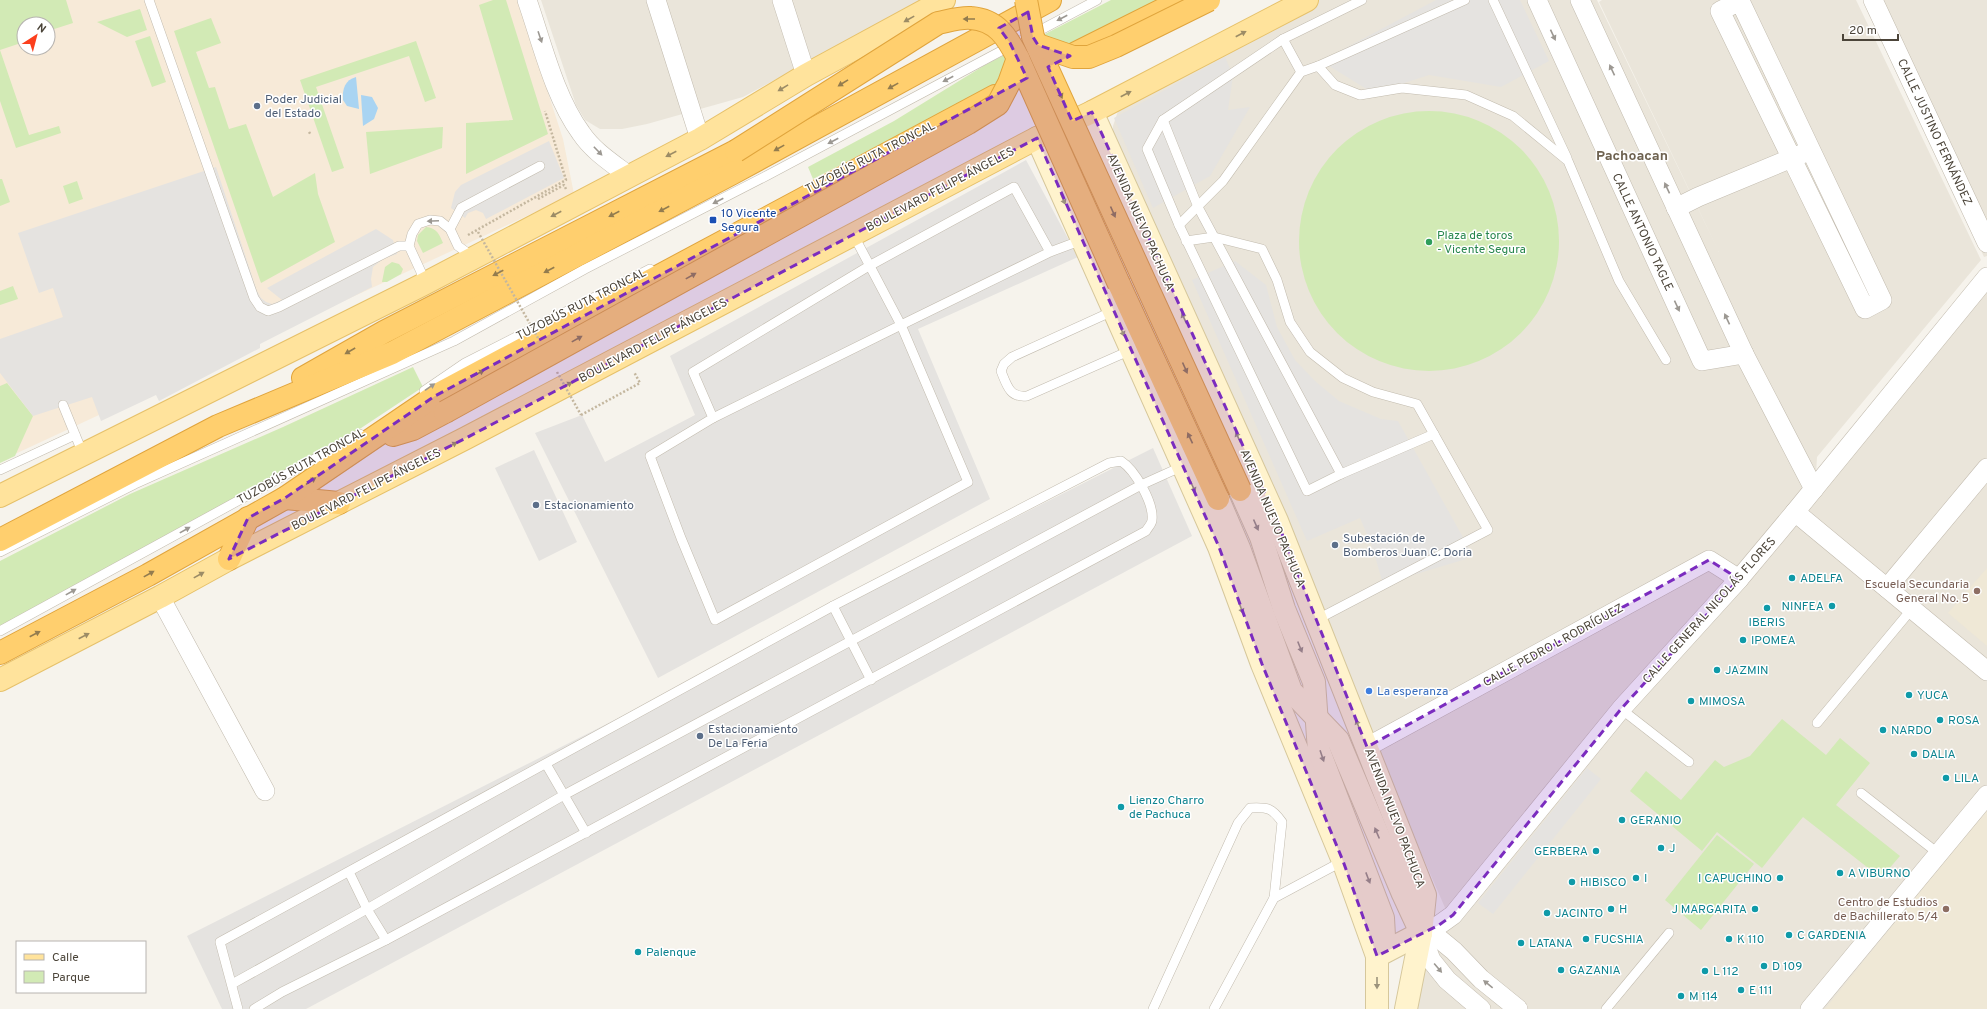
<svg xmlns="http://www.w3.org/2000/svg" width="1987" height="1009" viewBox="0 0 1987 1009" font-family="Overpass,sans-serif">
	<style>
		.residential { fill: #eae5da }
		.commercial { fill: #f7ead8; fill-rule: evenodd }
		.education { fill: #efe8d6 }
		.green { fill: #d2eab5 }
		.parking { fill: #e5e3e0 }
		.water { fill: #a9d4f2 }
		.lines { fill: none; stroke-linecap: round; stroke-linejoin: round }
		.lane-casing { stroke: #c2bbae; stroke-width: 10 }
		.street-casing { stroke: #c2bbae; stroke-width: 20 }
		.secondary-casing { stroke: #d6c79b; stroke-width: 24 }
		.primary-casing { stroke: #e6c16a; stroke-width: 24 }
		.highway-casing { stroke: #e0a43c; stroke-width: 24 }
		.path { stroke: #c4b79f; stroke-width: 2.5; stroke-dasharray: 2 2; stroke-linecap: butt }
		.lane { stroke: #fff; stroke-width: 9 }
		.street { stroke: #fff; stroke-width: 19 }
		.secondary { stroke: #fff3cd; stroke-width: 22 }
		.primary { stroke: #ffe39c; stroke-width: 22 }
		.highway { stroke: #ffcf6e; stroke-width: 22 }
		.highway-bridge-casing { stroke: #e0a43c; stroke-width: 24; stroke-linecap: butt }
		.path-bridge { stroke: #c4b79f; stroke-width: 2.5; stroke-dasharray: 2 2; stroke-linecap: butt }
		.highway-bridge { stroke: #ffcf6e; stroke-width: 22 }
		.oneway { fill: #9c9892 }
		.oneway2 { fill: #9c8c66 }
		.oneway3 { fill: #937c4e }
		.oneway4 { fill: #9c937c }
		.marked { fill: #7b2cbf; fill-opacity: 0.2; stroke: #7b2cbf; stroke-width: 3; stroke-dasharray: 8 5; stroke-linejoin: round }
		.service-dot { fill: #5c6f8a; stroke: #fff; stroke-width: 1.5 }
		.transit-dot { fill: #1a4fb4; stroke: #fff; stroke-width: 1.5 }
		.leisure-dot { fill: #2e9e5b; stroke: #fff; stroke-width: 1.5 }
		.culture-dot { fill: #0f9aa8; stroke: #fff; stroke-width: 1.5 }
		.education-dot { fill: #8d6e63; stroke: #fff; stroke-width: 1.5 }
		.shop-dot { fill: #3f7fe0; stroke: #fff; stroke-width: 1.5 }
		.labels { text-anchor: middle; stroke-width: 3; stroke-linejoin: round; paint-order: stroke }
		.service-label { font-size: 12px; fill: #4e5e75; stroke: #fff; text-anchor: start }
		.street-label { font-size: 12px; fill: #4b4439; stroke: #fff }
		.transit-label { font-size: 12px; fill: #164399; stroke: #fff; text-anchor: start }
		.leisure-label { font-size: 12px; fill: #27864d; stroke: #fff; text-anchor: start }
		.culture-label { font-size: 12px; fill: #0d838f; stroke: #fff; text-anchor: start }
		.education-label { font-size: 12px; fill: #785e54; stroke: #fff; text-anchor: end }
		.shop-label { font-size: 12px; fill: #366cbe; stroke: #fff; text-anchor: start }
		.quarter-label { font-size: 14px; font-weight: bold; fill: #6e6250; stroke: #fff }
	</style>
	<rect width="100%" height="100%" fill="#f6f3ec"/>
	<g class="residential">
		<polygon points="541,0 925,0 743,97 647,124 622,129 600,129 585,120 576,105"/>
		<polygon points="1319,0 1597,0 1719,252 1599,2 1602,0 1856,0 1981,260 1817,457 1816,474 1446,910 1113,147 1113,126 1119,108 1136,95"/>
		<polygon points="1864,0 1987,0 1987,256 1984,257"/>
		<polygon points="1987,275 1987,1009 1399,1009 1446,930"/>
	</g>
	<path class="commercial" d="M0,0H518L563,139L574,194L0,461ZM24,24H48V48H24Z"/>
	<g class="education">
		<polygon points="1987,568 1987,646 1948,613"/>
		<polygon points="1987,808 1987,1009 1825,1009"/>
	</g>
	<g class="green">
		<polygon points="0,0 66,0 73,23 48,31 48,24 24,24 24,42 0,50 29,135 59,126 61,133 16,148 0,101"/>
		<polygon points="493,0 506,0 548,134 466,174 466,123 513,120 479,5"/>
		<polygon points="1111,0 1162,0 813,179 808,167 894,121 985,65"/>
		<polygon points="140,9 147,30 127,37 97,22"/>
		<polygon points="211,18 221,43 196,52 209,88 215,87 229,129 246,124 273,197 315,173 318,194 335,242 261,283 174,31"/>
		<polygon points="150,36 166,82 152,87 135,41"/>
		<polygon points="416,41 436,98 425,102 409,56 316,87 344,168 332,172 300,80"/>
		<circle cx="1429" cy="241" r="130"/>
		<polygon points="443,127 442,148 370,174 366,132"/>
		<polygon points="0,179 2,179 10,202 0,206"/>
		<polygon points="77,181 83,199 69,204 63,186"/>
		<path d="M426,227C437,228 439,234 443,243L423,253L417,241L418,235Z"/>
		<polygon points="392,262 399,264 403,269 401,274 387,282 382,282 385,267"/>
		<polygon points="13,286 18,299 0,305 0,291"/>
		<polygon points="413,367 423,387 346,438 0,628 0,561 130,494 283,427"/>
		<polygon points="7,383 33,416 15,456 0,463 0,386"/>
		<polygon points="1782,719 1826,755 1840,738 1870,763 1836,805 1900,856 1881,878 1803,817 1762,868 1717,832 1702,851 1630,791 1646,771 1681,800 1715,760 1724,767 1750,756"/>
		<polygon points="1717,835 1754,864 1701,930 1665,900"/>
	</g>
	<g class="parking">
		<polygon points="1436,0 1520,0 1549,61 1501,87 1429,75 1373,93 1321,61"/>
		<polygon points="1225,57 1233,76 1228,110 1250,107 1210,176 1153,208 1114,118"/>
		<polygon points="549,141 564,178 486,219 483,213 476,210 468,213 465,218 451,208 455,192 461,185"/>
		<polygon points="1026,160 1078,257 918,329 990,499 658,678 535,433 582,415 605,462 695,415 670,356"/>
		<polygon points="216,167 257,291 261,298 266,302 272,304 282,300 267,288 376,229 393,240 397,254 383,259 373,267 371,279 372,287 260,344 260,348 159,401 156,395 101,421 92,397 33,416 0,373 0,339 63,317 53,288 39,293 18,233"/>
		<polygon points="1235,261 1266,285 1277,327 1295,360 1315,381 1339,401 1381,419 1398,421 1469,548 1466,559 1383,584 1372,546 1360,518 1307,541 1192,280"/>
		<polygon points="1153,448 1192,536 306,1009 222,1009 187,936"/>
		<polygon points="534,450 577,542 539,561 495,468"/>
		<polygon points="1587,768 1601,779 1493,914 1478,903"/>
	</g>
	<g class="water">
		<path d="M356,77L359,109L347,106L343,100C342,89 345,80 356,77Z"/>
		<polygon points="361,95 372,97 378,108 374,119 363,126"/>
	</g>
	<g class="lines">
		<g class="lane-casing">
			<g id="lane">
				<polyline points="149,0 254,298 260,307 268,311 279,307 399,246 409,246"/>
				<polyline points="1493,0 1567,158"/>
				<polyline points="1283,39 1163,120 1147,149 1179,225 1307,491 1341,474 1434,434"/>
				<polyline points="1318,66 1465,0"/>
				<polyline points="1301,72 1283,39 1362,0"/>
				<polyline points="1163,120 1198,207 1341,474"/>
				<polyline points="1179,225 1223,181 1301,72 1318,66 1335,85 1360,95 1402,88 1466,95 1513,116 1568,161 1619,281 1666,360"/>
				<polyline points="450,229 461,208 540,166"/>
				<polyline points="1186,241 1214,237 1262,249 1277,280 1290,322 1310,352 1343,378 1373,392 1417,404 1488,530 1316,620"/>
				<polyline points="1050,252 1014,187 869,266 693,372 713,418 650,456 681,538 715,620 968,482 901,325 1050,252 1082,240"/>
				<polyline points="422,284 421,272 409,246 412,234 418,224 430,220 440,221 450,229 458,246 473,257"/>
				<path d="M1113,311L1012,357L1004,364L1001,371C1007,386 1010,398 1027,396L1131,350"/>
				<polyline points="424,391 465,363 650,269"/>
				<polyline points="63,405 83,454"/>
				<polyline points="713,418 901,325 853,234"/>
				<polyline points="0,470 75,435"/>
				<polyline points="0,552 135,484 454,341 585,269 768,175 1097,0"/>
				<polyline points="833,606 871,680"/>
				<polyline points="0,631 360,434"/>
				<polyline points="1621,709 1689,762"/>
				<polyline points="1817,723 1911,610"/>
				<polyline points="546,764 586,833"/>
				<polyline points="1861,793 1939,854"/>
				<polyline points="349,872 367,909 386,940"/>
				<polyline points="232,984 367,909 564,795 1141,485 1183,466"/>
				<path d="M238,1009L220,942L833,606L1109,463L1121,461C1135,470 1154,503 1152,520C1152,524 1148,527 1146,531L386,940L282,992L254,1009"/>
				<path d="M1153,1009L1238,823L1250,808C1268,807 1272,808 1282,822L1274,898"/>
				<polyline points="1214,1009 1274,898 1343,861"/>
				<polyline points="1606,1009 1669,933"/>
			</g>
		</g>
		<g class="street-casing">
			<g id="street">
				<path d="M527,0C542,43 554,96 581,133C593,151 612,163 629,176"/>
				<polyline points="656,0 700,139"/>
				<polyline points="782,0 806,75"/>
				<polyline points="1537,0 1702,361 1744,354"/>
				<polyline points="1580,0 1744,354 1814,489"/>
				<polyline points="1873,0 1987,243"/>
				<polygon points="1740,1 1882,300 1865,309 1720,11"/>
				<polyline points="1676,208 1698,197 1804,153"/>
				<polyline points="1795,512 1987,671"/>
				<polyline points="1887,588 1987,468"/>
				<polyline points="160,597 265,791"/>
				<polyline points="1367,747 1709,560 1739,579"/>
				<polyline points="1421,933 1439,925 1453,915 1621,709 1739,579 1795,512 1987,277"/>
				<polyline points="1421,933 1437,937 1454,951 1481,979 1518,1009"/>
				<polyline points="1421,933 1431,960 1447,980 1481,1009"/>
				<polyline points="1810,1009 1987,795"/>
			</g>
		</g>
		<g class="secondary-casing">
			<g id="secondary">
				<polyline points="1092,112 1277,521 1425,895 1421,933 1406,1009"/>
				<polyline points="1037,138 1219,547 1262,664 1343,861 1377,956"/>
				<polyline points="1240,490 1261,537 1284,609 1314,682 1319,751 1383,918 1384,936 1377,956 1377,1009"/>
				<polyline points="1218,499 1239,548 1291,691 1338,740 1403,894 1421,933"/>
				<polyline points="1377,956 1421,933"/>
			</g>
		</g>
		<g class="primary-casing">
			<g id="primary">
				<polyline points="0,496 422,285 700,139 806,75 944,0"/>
				<polyline points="0,680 160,597 229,559 466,438 1037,138 1092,112 1307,0"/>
			</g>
		</g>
		<g class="highway-casing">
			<g id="highway">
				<polyline points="1076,53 1182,0"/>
				<polyline points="1119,284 1218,499"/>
				<polyline points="303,378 384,332 736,151"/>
				<polyline points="393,435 413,429 445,412"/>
				<polyline points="285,498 339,503"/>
				<polyline points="0,540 218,426 392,353 731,174 1050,0"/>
				<polyline points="229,559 248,518"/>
				<polyline points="0,653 148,575 285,498 435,396 995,96"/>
			</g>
		</g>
		<g class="path">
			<polyline points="309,132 311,135"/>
			<polyline points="538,199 564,185 566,189"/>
			<polyline points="468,235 566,180 545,111"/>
			<polyline points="581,415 640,383 634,372"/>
		</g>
		<use href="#lane" class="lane"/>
		<use href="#street" class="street"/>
		<use href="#secondary" class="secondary"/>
		<use href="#primary" class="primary"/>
		<use href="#highway" class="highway"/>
		<g class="highway-bridge-casing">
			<g id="highway-bridge">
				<polyline points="1026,0 1033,37 1240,490"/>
				<polyline points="1038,45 1073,57 1089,57 1116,46 1209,0"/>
				<path d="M736,151L938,23C948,21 961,17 971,18C997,20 1007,37 1018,58L1119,284"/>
				<polyline points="445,412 968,123 998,104 1009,83 1018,58"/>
			</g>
		</g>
		<g class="path-bridge">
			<polyline points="478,232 538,338"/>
			<polyline points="557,372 581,415"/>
		</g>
		<use href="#highway-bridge" class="highway-bridge"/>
	</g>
	<defs><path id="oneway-solid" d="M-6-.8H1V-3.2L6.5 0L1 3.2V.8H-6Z"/></defs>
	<g class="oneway">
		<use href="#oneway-solid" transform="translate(1062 18) rotate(152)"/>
		<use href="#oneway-solid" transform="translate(1553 35) rotate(65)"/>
		<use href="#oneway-solid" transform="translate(540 37) rotate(71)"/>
		<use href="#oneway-solid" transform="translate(1612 70) rotate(-115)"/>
		<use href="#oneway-solid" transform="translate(948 79) rotate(152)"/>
		<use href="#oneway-solid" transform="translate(833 141) rotate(152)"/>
		<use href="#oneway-solid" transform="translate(598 151) rotate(46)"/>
		<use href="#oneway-solid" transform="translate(1667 188) rotate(-115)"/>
		<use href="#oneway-solid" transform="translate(718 201) rotate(153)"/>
		<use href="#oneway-solid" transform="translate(433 221) rotate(178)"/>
		<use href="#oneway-solid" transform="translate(1677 306) rotate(65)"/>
		<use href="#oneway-solid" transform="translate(1727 319) rotate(-115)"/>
		<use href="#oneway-solid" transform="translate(430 387) rotate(-34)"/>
		<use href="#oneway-solid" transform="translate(185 530) rotate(-29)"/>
		<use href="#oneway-solid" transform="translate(71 592) rotate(-29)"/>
		<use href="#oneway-solid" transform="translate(1438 968) rotate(50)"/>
		<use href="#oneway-solid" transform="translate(1488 984) rotate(-141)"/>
	</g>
	<g class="oneway2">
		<use href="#oneway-solid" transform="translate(909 19) rotate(151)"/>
		<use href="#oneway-solid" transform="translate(1241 34) rotate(-28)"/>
		<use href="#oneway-solid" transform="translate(783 88) rotate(149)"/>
		<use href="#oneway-solid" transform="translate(1126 94) rotate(-28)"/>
		<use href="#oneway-solid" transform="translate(671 154) rotate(153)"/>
		<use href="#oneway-solid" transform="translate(556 214) rotate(152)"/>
		<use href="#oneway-solid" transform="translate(567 385) rotate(-28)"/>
		<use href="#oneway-solid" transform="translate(452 445) rotate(-27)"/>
		<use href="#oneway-solid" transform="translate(199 575) rotate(-29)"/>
		<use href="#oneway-solid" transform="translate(84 636) rotate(-27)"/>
	</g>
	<g class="oneway3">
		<use href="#oneway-solid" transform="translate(969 19) rotate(-180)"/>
		<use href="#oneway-solid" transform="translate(843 83) rotate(148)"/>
		<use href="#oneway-solid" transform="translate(893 86) rotate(151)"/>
		<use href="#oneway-solid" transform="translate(1060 93) rotate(66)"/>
		<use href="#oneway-solid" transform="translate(779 148) rotate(151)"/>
		<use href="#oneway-solid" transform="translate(664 209) rotate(152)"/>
		<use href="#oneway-solid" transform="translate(1113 212) rotate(66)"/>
		<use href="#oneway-solid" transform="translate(614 214) rotate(153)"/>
		<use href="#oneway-solid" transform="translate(549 270) rotate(152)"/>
		<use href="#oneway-solid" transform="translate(498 273) rotate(153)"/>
		<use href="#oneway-solid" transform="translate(691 276) rotate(-29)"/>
		<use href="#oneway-solid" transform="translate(577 339) rotate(-29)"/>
		<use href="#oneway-solid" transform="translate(350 351) rotate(150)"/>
		<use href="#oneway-solid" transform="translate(1185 368) rotate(66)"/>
		<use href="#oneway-solid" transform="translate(479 373) rotate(-28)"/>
		<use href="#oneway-solid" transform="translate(1190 438) rotate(-115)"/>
		<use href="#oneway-solid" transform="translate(311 481) rotate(-34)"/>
		<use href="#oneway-solid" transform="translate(149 574) rotate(-29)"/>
		<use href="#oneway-solid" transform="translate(35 634) rotate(-28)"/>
	</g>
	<g class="oneway4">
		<use href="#oneway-solid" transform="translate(1063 199) rotate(66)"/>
		<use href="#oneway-solid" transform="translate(1184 318) rotate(-114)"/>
		<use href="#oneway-solid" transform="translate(1122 331) rotate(66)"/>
		<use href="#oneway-solid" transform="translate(1238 437) rotate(-114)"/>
		<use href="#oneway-solid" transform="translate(1193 487) rotate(66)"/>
		<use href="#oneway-solid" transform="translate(1256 525) rotate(66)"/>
		<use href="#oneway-solid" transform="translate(1241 608) rotate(70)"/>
		<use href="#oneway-solid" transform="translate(1300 647) rotate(68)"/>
		<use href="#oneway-solid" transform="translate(1358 725) rotate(-112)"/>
		<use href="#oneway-solid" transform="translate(1322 756) rotate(71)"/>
		<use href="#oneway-solid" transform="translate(1377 833) rotate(-113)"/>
		<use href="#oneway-solid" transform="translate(1368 878) rotate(69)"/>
		<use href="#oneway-solid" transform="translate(1377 983) rotate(90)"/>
	</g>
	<path class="marked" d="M1028,12L1033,37L1038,45L1070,56L1048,67L1072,121L1092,112L1277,521L1367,747L1709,560L1739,579L1621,709L1453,915L1439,925L1377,956L1343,861L1262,664L1219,547L1037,138L466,438L229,559L248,518L285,498L435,396L1027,78L1010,43L999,28Z"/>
	<g class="service-dot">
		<circle cx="257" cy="106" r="4"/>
		<circle cx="536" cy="505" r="4"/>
		<circle cx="1335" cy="545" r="4"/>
		<circle cx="700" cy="736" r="4"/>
	</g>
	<rect class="transit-dot" x="709" y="216" width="8" height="8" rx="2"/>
	<circle class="leisure-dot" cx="1429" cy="242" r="4"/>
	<g class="culture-dot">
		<circle cx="1792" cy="578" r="4"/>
		<circle cx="1832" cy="606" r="4"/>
		<circle cx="1767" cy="608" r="4"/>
		<circle cx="1743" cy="640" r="4"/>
		<circle cx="1717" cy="670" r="4"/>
		<circle cx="1909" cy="695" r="4"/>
		<circle cx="1691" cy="701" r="4"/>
		<circle cx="1940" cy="720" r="4"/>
		<circle cx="1883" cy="730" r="4"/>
		<circle cx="1914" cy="754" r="4"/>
		<circle cx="1946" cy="778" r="4"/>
		<circle cx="1121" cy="807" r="4"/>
		<circle cx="1622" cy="820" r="4"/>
		<circle cx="1661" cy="848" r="4"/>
		<circle cx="1596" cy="851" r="4"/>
		<circle cx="1840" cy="873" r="4"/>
		<circle cx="1636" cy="878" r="4"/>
		<circle cx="1780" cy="878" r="4"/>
		<circle cx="1572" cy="882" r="4"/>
		<circle cx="1611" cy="909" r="4"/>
		<circle cx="1755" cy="909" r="4"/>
		<circle cx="1547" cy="913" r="4"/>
		<circle cx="1789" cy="935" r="4"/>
		<circle cx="1586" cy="939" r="4"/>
		<circle cx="1729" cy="939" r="4"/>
		<circle cx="1521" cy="943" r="4"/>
		<circle cx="638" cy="952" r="4"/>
		<circle cx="1764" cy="966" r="4"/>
		<circle cx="1561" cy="970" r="4"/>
		<circle cx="1705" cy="971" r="4"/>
		<circle cx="1741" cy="990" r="4"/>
		<circle cx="1681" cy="996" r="4"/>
	</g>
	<g class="education-dot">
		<circle cx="1977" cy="591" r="4"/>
		<circle cx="1946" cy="909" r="4"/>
	</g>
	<circle class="shop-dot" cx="1369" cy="691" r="4"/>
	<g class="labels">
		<g class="service-label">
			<text x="265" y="103">Poder Judicial<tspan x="265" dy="14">del Estado</tspan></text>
			<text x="544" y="509">Estacionamiento</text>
			<text x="1343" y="542">Subestación de<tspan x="1343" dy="14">Bomberos Juan C. Doria</tspan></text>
			<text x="708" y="733">Estacionamiento<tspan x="708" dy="14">De La Feria</tspan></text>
		</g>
		<g class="street-label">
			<text transform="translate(1935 132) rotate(65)" y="4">CALLE JUSTINO FERNÁNDEZ</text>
			<text transform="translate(870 157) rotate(-27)" y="4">TUZOBÚS RUTA TRONCAL</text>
			<text transform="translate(940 189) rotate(-28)" y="4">BOULEVARD FELIPE ÁNGELES</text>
			<text transform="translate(1141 222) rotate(66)" y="4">AVENIDA NUEVO PACHUCA</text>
			<text transform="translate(1643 232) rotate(65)" y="4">CALLE ANTONIO TAGLE</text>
			<text transform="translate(581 304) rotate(-27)" y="4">TUZOBÚS RUTA TRONCAL</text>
			<text transform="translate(653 340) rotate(-28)" y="4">BOULEVARD FELIPE ÁNGELES</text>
			<text transform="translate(301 466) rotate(-29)" y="4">TUZOBÚS RUTA TRONCAL</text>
			<text transform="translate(366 489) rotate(-27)" y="4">BOULEVARD FELIPE ÁNGELES</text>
			<text transform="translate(1273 518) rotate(67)" y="4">AVENIDA NUEVO PACHUCA</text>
			<text transform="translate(1709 610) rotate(-48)" y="4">CALLE GENERAL NICOLÁS FLORES</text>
			<text transform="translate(1553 645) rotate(-29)" y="4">CALLE PEDRO L RODRÍGUEZ</text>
			<text transform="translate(1395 818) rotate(69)" y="4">AVENIDA NUEVO PACHUCA</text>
		</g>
		<g class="transit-label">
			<text x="721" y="217">10 Vicente<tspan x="721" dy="14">Segura</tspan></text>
		</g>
		<g class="leisure-label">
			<text x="1437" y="239">Plaza de toros<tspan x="1437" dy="14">- Vicente Segura</tspan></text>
		</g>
		<g class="culture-label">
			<text x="1800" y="582">ADELFA</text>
			<text x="1824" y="610" text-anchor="end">NINFEA</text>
			<text x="1767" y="626" text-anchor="middle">IBERIS</text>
			<text x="1751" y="644">IPOMEA</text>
			<text x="1725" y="674">JAZMIN</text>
			<text x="1917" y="699">YUCA</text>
			<text x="1699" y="705">MIMOSA</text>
			<text x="1948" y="724">ROSA</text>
			<text x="1891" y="734">NARDO</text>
			<text x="1922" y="758">DALIA</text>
			<text x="1954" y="782">LILA</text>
			<text x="1129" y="804">Lienzo Charro<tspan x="1129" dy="14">de Pachuca</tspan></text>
			<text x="1630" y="824">GERANIO</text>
			<text x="1669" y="852">J</text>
			<text x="1588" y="855" text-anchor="end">GERBERA</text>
			<text x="1848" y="877">A VIBURNO</text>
			<text x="1644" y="882">I</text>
			<text x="1772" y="882" text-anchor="end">I CAPUCHINO</text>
			<text x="1580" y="886">HIBISCO</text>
			<text x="1619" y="913">H</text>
			<text x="1747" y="913" text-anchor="end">J MARGARITA</text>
			<text x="1555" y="917">JACINTO</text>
			<text x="1797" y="939">C GARDENIA</text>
			<text x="1594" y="943">FUCSHIA</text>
			<text x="1737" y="943">K 110</text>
			<text x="1529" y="947">LATANA</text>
			<text x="646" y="956">Palenque</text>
			<text x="1772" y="970">D 109</text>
			<text x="1569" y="974">GAZANIA</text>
			<text x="1713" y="975">L 112</text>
			<text x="1749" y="994">E 111</text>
			<text x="1689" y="1000">M 114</text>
		</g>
		<g class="education-label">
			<text x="1969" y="588">Escuela Secundaria<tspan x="1969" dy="14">General No. 5</tspan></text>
			<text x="1938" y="906">Centro de Estudios<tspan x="1938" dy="14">de Bachillerato 5/4</tspan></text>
		</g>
		<g class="shop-label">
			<text x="1377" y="695">La esperanza</text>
		</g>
		<g class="quarter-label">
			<text x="1632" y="160">Pachoacan</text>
		</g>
	</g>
	<rect x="16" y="941" width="130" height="52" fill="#ffffff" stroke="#b7b4b0"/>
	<rect x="24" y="954" width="20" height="6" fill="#ffe39c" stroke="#b7b4b0"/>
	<text x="52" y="961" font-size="12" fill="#4b4439">Calle</text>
	<rect x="24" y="971" width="20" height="12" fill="#d2eab5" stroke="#b7b4b0"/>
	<text x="52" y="981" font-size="12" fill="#4b4439">Parque</text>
	<g transform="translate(36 36) rotate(36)"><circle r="19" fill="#ffffff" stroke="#b7b4b0"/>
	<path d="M0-3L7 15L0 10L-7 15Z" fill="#fc3f1d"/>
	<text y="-6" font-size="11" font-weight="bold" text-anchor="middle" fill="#4b4439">N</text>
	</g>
	<path d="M1843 34v6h55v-6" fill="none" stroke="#4b4439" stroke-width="2"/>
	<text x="1849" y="34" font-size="12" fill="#4b4439" stroke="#ffffff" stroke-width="3" paint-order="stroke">20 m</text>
</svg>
